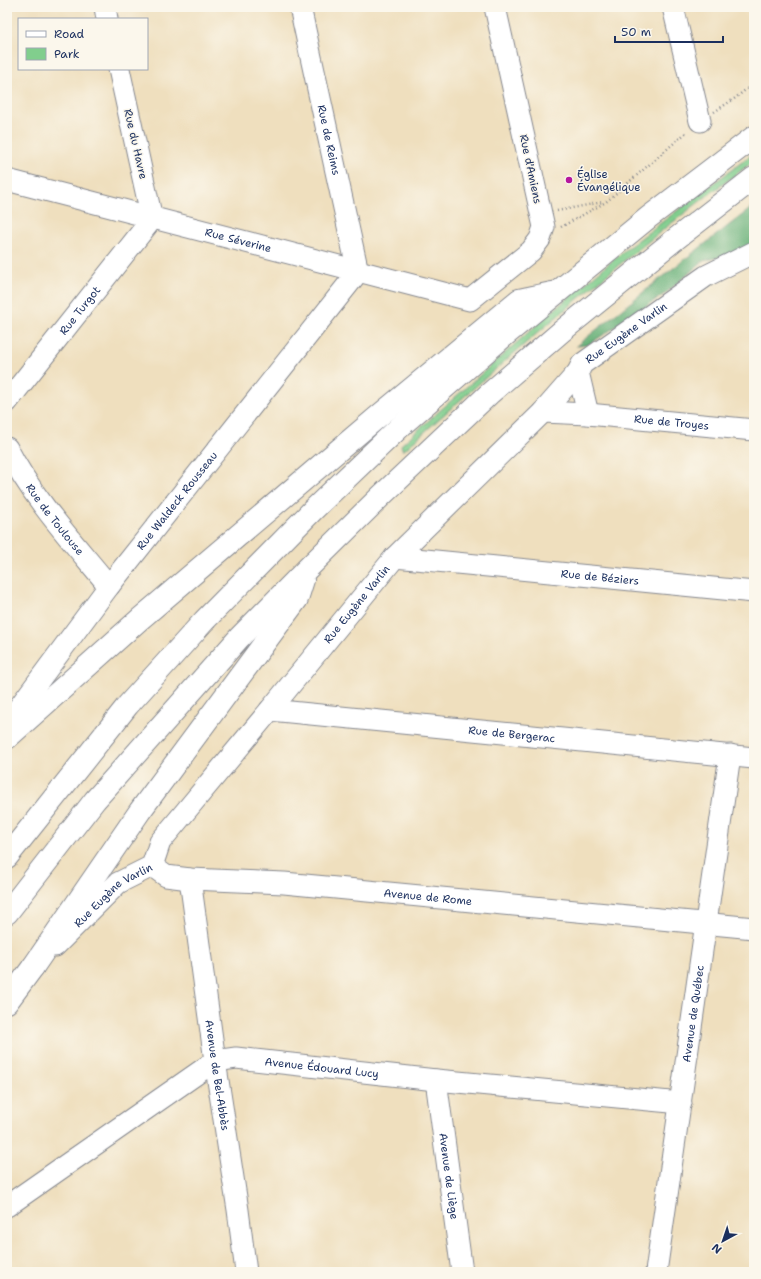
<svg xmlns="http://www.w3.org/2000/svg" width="761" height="1279" viewBox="0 0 761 1279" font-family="'Shantell Sans',sans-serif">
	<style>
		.green { fill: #81ce8d; stroke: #4e7e76 }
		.forest { fill: #68b178; stroke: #42706b }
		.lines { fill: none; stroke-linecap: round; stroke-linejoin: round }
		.minor-casing { stroke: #85878e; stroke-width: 23 }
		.major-casing { stroke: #85878e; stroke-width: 24 }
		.highway-casing { stroke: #85878e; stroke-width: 24 }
		.path { stroke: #85878e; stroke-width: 2.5; stroke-dasharray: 1 3; stroke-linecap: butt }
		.minor { stroke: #fff; stroke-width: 21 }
		.major { stroke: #fff; stroke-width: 22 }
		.highway { stroke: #fff; stroke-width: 22 }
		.poi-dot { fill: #b5179e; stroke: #fbf7ec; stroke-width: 1.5 }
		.labels { text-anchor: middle; stroke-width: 3; stroke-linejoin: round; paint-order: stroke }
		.street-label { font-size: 11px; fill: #1b2f5e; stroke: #fbf7ec }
		.poi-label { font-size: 11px; fill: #1b2f5e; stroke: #fbf7ec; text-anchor: start }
	</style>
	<rect width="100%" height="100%" fill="#fbf7ec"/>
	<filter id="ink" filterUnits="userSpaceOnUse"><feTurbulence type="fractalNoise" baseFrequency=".025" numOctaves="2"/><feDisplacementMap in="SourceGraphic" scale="8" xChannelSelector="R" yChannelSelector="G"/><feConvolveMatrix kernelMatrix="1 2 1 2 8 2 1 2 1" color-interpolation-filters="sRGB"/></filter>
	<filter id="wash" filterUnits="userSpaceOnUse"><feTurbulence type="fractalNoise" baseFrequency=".012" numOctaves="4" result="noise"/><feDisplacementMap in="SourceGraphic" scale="16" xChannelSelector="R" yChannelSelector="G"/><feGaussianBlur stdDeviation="0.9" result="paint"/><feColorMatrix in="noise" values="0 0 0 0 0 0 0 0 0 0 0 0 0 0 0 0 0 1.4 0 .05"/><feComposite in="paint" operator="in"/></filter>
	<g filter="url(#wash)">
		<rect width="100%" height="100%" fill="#efdfbe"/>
		<path class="green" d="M754,153V161C631,250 516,350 403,451L401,445L548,315L625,250Z"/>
		<polygon class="forest" points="754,206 754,242 740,252 703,261 666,293 588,345 576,346 671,270"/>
	</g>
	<g filter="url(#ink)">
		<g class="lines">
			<g class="minor-casing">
				<g id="minor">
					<polyline points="105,7 107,19"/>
					<path id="s1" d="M300,7L358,272"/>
					<polyline points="673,7 700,121"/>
					<path id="s2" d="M7,180L470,300L531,251L540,239L544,227L495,7"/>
					<polyline points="578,372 588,414"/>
					<path id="s3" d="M7,402L152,219L119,69"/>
					<path id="s4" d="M543,412L588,414L754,430"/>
					<path id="s5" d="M7,448C33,499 73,542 109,586"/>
					<path id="s6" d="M395,557L754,592"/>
					<path id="s7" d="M270,710L754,758"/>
					<path id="s8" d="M7,736L11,718L109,586L358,272"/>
					<path id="s9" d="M152,866L166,876L190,879L284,883L754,928"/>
					<path id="s10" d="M190,879L215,1061L238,1210L246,1272"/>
					<path id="s11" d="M55,946L118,883L152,866L160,842L270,710L395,557L543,412L578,372L582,364L706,276L754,252"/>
					<path id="s12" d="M436,1080L462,1272"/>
					<path id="s13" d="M7,1206L215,1061L236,1058L436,1080L681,1103"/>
					<path id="s14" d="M656,1272L730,755"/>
				</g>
			</g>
			<g class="major-casing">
				<polyline id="major" points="7,1002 33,967"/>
			</g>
			<g class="highway-casing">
				<g id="highway">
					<polyline points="7,738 140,619 380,415 519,300 552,293"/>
					<polyline points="7,857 128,705 204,621 313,510 404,423 504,336 649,217 754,137"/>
					<polyline points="7,913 95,800 239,638 306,570 381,496 489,394 562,331 673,241 754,178"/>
					<polyline points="33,967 140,811 297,599 303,580"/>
				</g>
			</g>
			<g class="path">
				<polyline points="714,112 734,99 754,83"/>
				<polyline points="557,211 603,202"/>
				<polyline points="561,227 606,202 688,131"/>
			</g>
			<use href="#minor" class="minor"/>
			<use href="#major" class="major"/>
			<use href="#highway" class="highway"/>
		</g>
	</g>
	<circle class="poi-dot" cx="569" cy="180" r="4"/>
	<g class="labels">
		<g class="street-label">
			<text dy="4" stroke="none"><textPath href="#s1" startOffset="136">Rue de Reims</textPath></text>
			<text transform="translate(136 144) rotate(77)" y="4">Rue du Havre</text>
			<text transform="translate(531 169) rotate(78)" y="4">Rue d'Amiens</text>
			<text dy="4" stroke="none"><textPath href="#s2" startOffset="239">Rue Séverine</textPath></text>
			<text dy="4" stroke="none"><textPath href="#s3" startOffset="117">Rue Turgot</textPath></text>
			<text dy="4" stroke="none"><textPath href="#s11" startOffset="845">Rue Eugène Varlin</textPath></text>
			<text dy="4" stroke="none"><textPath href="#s4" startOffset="129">Rue de Troyes</textPath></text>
			<text dy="4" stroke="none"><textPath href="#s8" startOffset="292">Rue Waldeck Rousseau</textPath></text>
			<text dy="4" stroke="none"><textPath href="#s5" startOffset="86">Rue de Toulouse</textPath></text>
			<text dy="4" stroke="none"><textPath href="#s6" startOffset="206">Rue de Béziers</textPath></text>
			<text dy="4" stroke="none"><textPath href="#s11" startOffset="461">Rue Eugène Varlin</textPath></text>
			<text dy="4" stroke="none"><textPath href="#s7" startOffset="243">Rue de Bergerac</textPath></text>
			<text dy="4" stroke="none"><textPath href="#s11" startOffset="78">Rue Eugène Varlin</textPath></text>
			<text dy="4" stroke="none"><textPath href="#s9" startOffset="280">Avenue de Rome</textPath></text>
			<text dy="4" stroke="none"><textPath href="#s14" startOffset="261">Avenue de Québec</textPath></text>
			<text dy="4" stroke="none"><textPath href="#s13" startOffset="361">Avenue Édouard Lucy</textPath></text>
			<text dy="4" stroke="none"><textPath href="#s10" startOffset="198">Avenue de Bel-Abbès</textPath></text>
			<text dy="4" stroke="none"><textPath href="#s12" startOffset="97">Avenue de Liège</textPath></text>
		</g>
		<g class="poi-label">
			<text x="577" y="178">Église<tspan x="577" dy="13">Évangélique</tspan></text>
		</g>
	</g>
	<rect width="761" height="1279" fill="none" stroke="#fbf7ec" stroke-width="24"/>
	<rect x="18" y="18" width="130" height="52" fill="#fbf7ec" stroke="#a1a7b3"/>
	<rect x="26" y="31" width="20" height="6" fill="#ffffff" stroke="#a1a7b3"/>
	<text x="54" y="38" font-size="12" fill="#1b2f5e">Road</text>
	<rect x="26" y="48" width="20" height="12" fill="#81ce8d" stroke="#a1a7b3"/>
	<text x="54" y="58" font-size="12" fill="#1b2f5e">Park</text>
	<g transform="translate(723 1241) rotate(220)" stroke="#fbf7ec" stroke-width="3" paint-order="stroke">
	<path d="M0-3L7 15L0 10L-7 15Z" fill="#1b2f5e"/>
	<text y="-6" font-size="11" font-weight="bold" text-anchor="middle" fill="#1b2f5e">N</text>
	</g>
	<path d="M615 36v6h108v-6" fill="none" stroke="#1b2f5e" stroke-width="2"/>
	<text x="621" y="36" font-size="12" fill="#1b2f5e" stroke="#fbf7ec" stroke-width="3" paint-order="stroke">50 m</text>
</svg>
